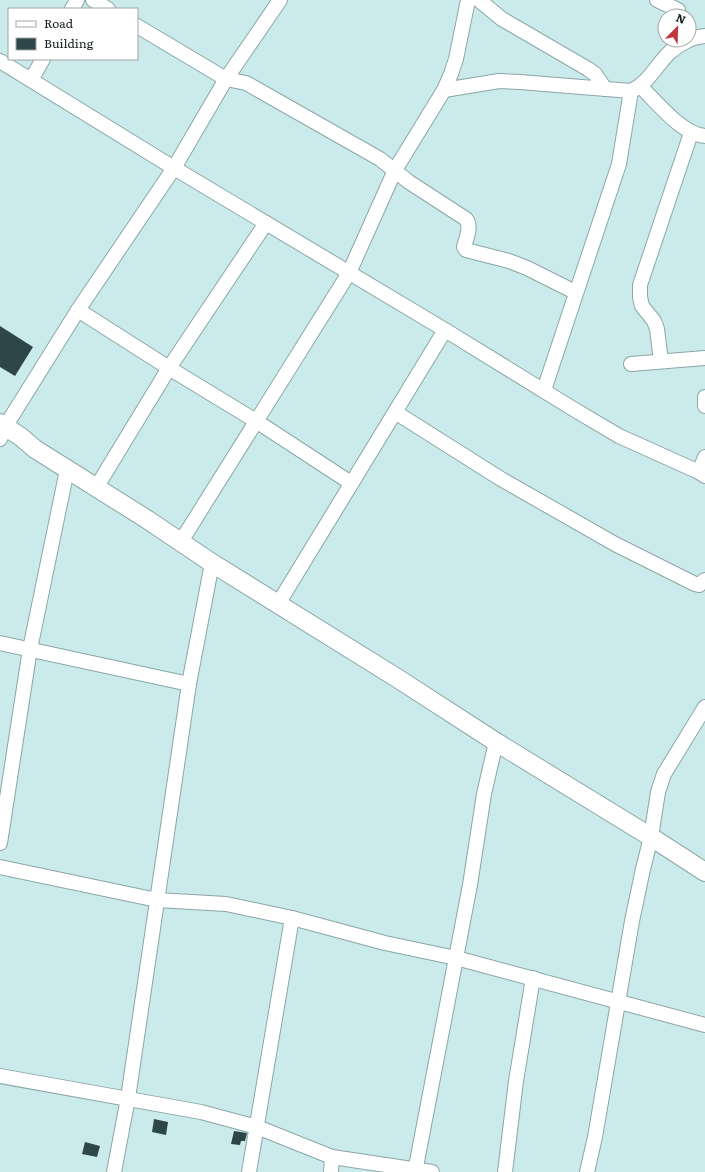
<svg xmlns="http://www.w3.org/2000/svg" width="705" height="1172" viewBox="0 0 705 1172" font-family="Literata,serif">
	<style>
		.building { fill: #2d4749 }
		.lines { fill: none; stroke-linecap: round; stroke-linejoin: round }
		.minor-casing { stroke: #8aa6a9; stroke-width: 16 }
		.major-casing { stroke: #8aa6a9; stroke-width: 20 }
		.minor { stroke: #fff; stroke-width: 14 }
		.major { stroke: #fff; stroke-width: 18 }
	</style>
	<rect width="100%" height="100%" fill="#cbeaec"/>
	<g class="building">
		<polygon points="0,326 33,347 15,376 0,367"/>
		<polygon points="154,1119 168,1122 166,1135 152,1132"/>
		<polygon points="234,1131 247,1133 245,1141 241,1141 240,1145 231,1144"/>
		<polygon points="85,1142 100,1146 97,1157 82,1154"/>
	</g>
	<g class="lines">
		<g class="minor-casing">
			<g id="minor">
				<polyline points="93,0 108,9"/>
				<polyline points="479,0 502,19 588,69 595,74 605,89"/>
				<polyline points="657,0 678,10"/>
				<polyline points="72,9 77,0"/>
				<path d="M137,26L226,79L246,83L380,159L409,182L466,219C472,227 466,239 464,247L466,250L509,261L527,268L575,292"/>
				<polyline points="689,40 693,38 705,36"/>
				<polyline points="0,61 174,168 445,330 575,410 619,436 699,472 705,476"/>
				<polyline points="31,80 43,59"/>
				<path d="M640,86C657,102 681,134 705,136"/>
				<path d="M444,90L499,81L520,82L631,91C648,84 657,64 670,52C676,47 682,43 689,40"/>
				<polyline points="78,310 169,368 256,421 351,483"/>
				<polyline points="661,361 657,329 654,321 642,306 640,297 640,285 691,133"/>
				<polyline points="631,364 705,358"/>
				<polyline points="544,390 619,164 631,91"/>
				<polyline points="705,397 705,406"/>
				<polyline points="395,412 501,479 615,544 695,584 699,585 705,580"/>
				<polyline points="0,439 5,427 78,310 174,168 226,79 280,0"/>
				<polyline points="699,472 705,457"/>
				<polyline points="96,488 169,368 266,223"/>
				<polyline points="180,543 349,273 395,170 444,90 451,74 456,59 468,0"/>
				<polyline points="278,604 445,330"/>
				<polyline points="0,643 189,684"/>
				<polyline points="0,843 30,649 67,470"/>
				<polyline points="0,867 157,900 226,904 292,918 385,943 456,958 705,1025"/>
				<polyline points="0,1076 201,1112 257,1127 332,1157 432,1172"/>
				<polyline points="114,1172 128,1098 189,684 212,563"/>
				<polyline points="249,1172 292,918"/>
				<polyline points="331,1172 332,1157"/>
				<polyline points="415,1172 470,885 484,794 496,742"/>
				<polyline points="505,1172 516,1081 533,978"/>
				<polyline points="587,1172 595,1137 632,921 643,869 651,837 658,792 664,774 705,707"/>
			</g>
		</g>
		<g class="major-casing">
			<polyline id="major" points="0,423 21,437 35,449 148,520 212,563 397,678 496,742 651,837 705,872"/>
		</g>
		<use href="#minor" class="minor"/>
		<use href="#major" class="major"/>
	</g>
	<rect x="8" y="8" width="130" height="52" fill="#ffffff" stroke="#a0a5a5"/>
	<rect x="16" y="21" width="20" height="6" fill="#ffffff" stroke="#a0a5a5"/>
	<text x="44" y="28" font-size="12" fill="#121d1e">Road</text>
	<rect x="16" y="38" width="20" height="12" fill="#2d4749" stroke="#a0a5a5"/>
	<text x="44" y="48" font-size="12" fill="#121d1e">Building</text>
	<g transform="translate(677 28) rotate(23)"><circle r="19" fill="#ffffff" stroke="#a0a5a5"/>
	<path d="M0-3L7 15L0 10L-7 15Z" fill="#c4343d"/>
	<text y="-6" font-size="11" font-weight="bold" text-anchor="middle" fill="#121d1e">N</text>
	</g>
</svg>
